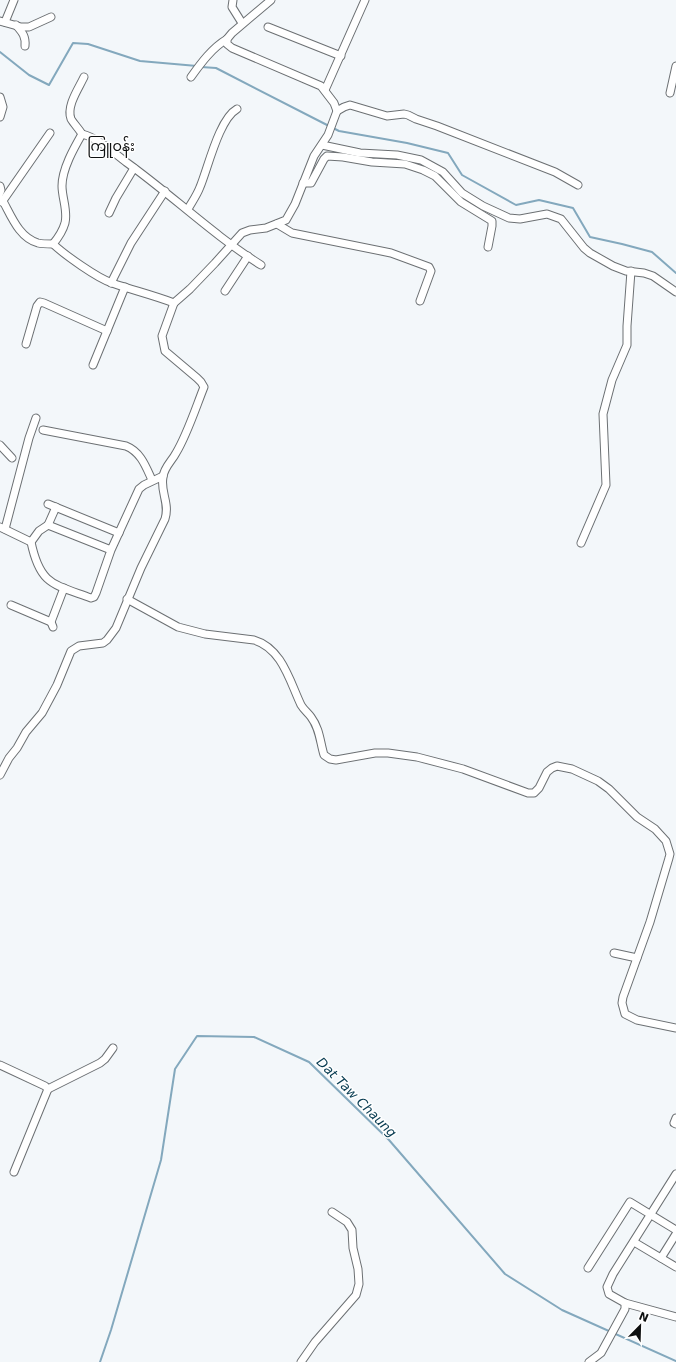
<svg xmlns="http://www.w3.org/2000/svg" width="676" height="1362" viewBox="0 0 676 1362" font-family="'DejaVu Sans','Noto Sans Myanmar',sans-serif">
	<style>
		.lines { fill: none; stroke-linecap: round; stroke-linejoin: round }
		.stream { stroke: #83a8bd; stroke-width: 2 }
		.minor-casing { stroke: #6c7073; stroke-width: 9 }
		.minor { stroke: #fff; stroke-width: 7 }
		.labels { text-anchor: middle; stroke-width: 3; stroke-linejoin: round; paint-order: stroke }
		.water-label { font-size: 13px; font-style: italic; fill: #063a50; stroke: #fff }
		.quarter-label { font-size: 14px; fill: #0e1010; stroke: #fff }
	</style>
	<rect width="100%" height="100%" fill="#f3f7fa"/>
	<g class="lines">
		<g class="stream">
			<polyline points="0,52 29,75 49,85 73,43 88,44 140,61 197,66"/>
			<polyline points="201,67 216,68 329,126"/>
			<polyline points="333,128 339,131 407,143 448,153 462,175 516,205 539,200 573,208 590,237 622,244 652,252 676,273"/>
			<polyline points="100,1362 111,1330 161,1160 175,1069 197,1036 254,1037 309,1062 389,1140 505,1274 562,1310 676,1361"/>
		</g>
		<g class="minor-casing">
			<g id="minor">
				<polyline points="233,0 232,7 242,23"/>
				<polyline points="0,21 21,27 29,27 51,17"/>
				<polyline points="5,22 14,0"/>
				<path d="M16,25C22,32 26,36 25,46"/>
				<polyline points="268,27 341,56"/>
				<path d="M191,77C201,63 212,48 227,39"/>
				<polyline points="325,90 365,0"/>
				<polyline points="670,93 676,66"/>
				<polyline points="0,97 3,107 0,117"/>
				<polyline points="337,111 344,107 350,105 387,116 404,114 408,115 416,119 437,126 555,172 578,185"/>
				<path d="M82,134C79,129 74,124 71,119C66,106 79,88 84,77"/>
				<polyline points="322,145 360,153 397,155 421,160 443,172 462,193 483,206 509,218 520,219 547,214 561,219 584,248 590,253 613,266 626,271 644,273 653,276 676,292"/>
				<polyline points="303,183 311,183 324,159 327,156 343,157 372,162 405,164 423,170 435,176 461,202 492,221 492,226 488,247"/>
				<polyline points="0,186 1,190 0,193"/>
				<path d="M0,198L2,202L4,203C12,218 20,238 38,243C42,244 49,244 53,244C65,255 97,278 112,283C132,290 153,295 174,303L190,289L215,263L242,233L250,230L266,228L286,220L295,204L314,156L328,135L337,111L334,103L321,86L232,48L227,44V39L232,33L271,0"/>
				<polyline points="2,202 50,133"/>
				<path d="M188,209C192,202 197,195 200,187C208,168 219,119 237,109"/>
				<polyline points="109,213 116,198 134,168"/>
				<polyline points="277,224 292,233 391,253 429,267 431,271 420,301"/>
				<path d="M53,244C58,238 63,230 65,223C68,211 62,198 62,186C62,169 74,148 82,134C98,138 113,152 126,162C172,195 213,235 261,265"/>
				<polyline points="111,283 131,243 165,191"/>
				<polyline points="225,291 248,256"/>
				<polyline points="26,344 37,306 40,302 44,303 107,331"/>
				<polyline points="93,365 125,287"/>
				<path d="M43,430L126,446C141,452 146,467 152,480"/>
				<polyline points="0,445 12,458"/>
				<polyline points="48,504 119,533"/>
				<polyline points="48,525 56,507"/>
				<polyline points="0,527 31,542"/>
				<polyline points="5,529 29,438 36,418"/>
				<polyline points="581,543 606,485 603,414 612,380 627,345 627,326 631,271"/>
				<path d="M111,550L48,525L39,531L31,542C40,585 53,584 91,598L94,597L96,593L111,550L139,489L144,485L163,476"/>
				<path d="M127,599L178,627L205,634L254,640C282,648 290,682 301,705C304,710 308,713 311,717C320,729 320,742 324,755L330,759L336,760L375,753H388L417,757L463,769L528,793H534L539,788L547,772L552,768L557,766L572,769L598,781L609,789L637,817L655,829L666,841L670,854L669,858L650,922L623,997L622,1003L625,1014L637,1020L676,1028"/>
				<polyline points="11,605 51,622"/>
				<polyline points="53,627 51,622 64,588"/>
				<path d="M0,775L9,758L17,748L26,732L42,713L57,685L71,651L79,646L103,643L107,640L116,628L141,568L165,519C170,503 160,492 163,477C164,467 172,461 176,453C187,435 196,407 204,387L201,382L197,378L165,351L162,336L174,303"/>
				<polyline points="614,953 637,958"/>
				<polyline points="0,1065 45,1086 48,1089 14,1172"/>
				<polyline points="48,1089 100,1063 105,1059 113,1048"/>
				<polyline points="676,1118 674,1123 676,1124"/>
				<polyline points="634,1242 676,1267"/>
				<polyline points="661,1258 676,1234"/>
				<polyline points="588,1268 630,1202 676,1230"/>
				<polyline points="625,1303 676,1317"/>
				<polyline points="301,1362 315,1342 356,1295 359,1284 358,1269 353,1248 352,1230 347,1222 332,1212"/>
				<polyline points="589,1362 601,1353 625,1309 625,1303 609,1294 607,1287 613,1274 676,1174"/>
			</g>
		</g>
		<use href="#minor" class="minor"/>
	</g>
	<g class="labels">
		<g class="water-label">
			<text transform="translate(357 1097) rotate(45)" y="5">Dat Taw Chaung</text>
		</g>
		<g class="quarter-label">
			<text x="111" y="151">ကြူဝန်း</text>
		</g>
	</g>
	<g transform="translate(640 1326) rotate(23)" stroke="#ffffff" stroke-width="3" paint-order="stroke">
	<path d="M0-3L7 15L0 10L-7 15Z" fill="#0e1010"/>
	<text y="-6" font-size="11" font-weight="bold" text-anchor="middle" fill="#0e1010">N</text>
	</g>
</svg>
